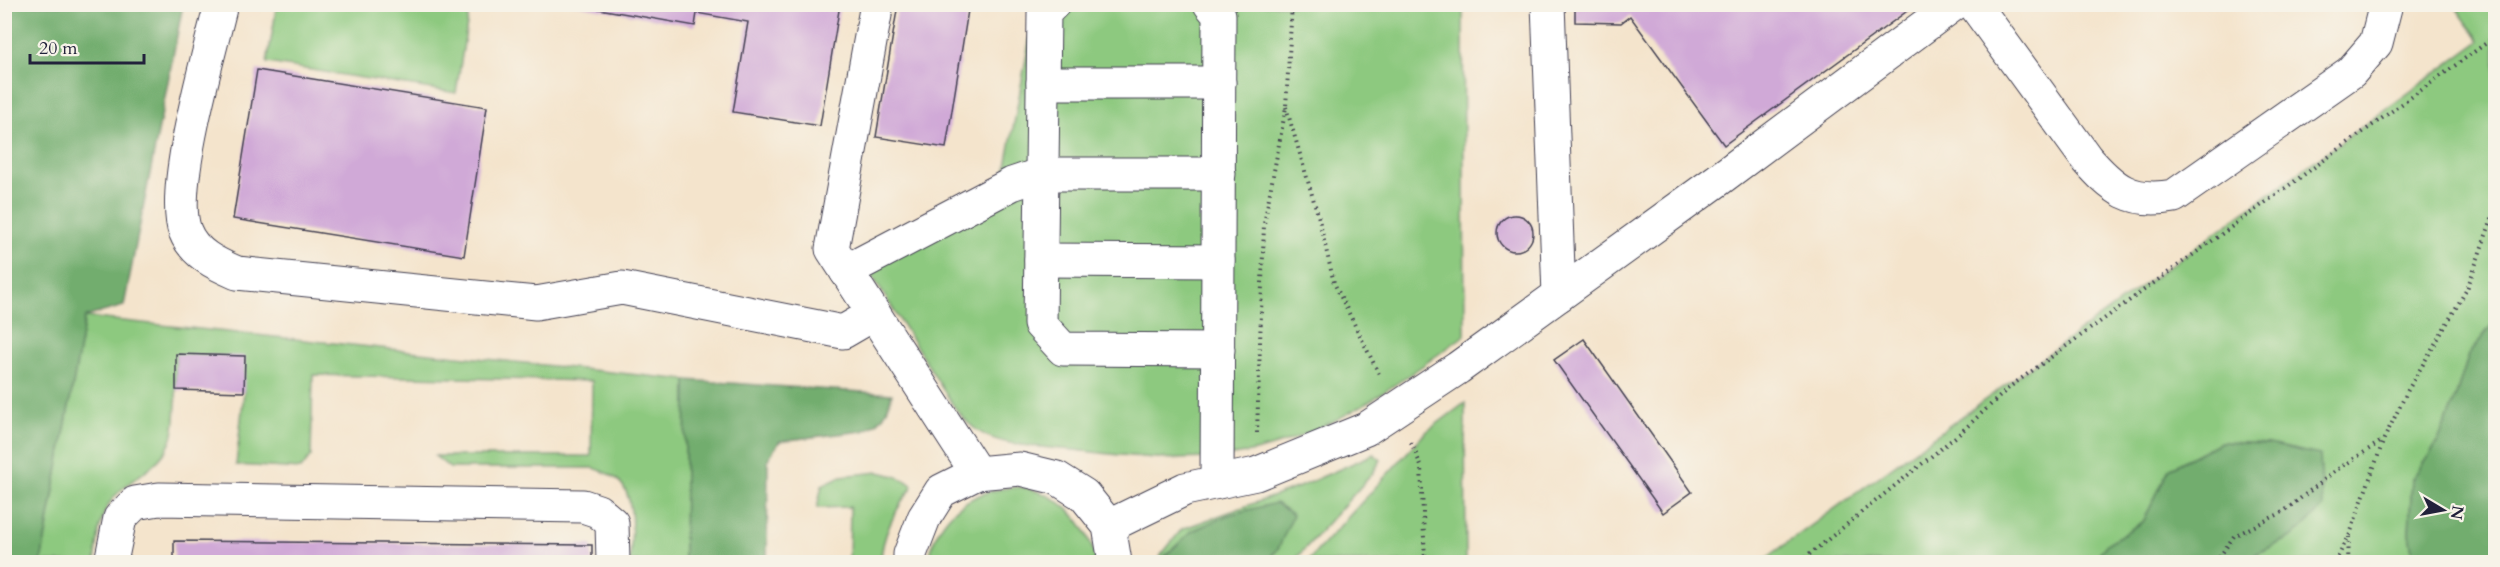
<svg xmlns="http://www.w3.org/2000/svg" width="2500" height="567" viewBox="0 0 2500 567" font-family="Cardo,serif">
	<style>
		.green { fill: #8dc97f; stroke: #58765d; stroke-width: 1.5 }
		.forest { fill: #72ad6e; stroke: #4a6854; stroke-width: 1.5 }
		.building { fill: #d0a9d7 }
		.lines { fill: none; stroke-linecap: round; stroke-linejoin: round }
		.minor-casing { stroke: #423f51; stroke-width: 35 }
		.path { stroke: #423f51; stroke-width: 4; stroke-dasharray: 1.5 4.5; stroke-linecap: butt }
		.minor { stroke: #fff; stroke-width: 33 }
	</style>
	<rect width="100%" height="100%" fill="#f7f3e8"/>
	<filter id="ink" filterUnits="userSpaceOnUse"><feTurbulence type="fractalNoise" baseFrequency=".0167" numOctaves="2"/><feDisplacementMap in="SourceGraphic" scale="12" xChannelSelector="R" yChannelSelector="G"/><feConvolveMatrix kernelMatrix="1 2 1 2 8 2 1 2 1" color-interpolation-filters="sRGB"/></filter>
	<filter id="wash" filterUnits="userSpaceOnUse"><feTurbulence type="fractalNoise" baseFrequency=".008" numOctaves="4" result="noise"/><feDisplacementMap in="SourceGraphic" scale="24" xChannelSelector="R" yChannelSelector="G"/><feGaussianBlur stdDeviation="1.35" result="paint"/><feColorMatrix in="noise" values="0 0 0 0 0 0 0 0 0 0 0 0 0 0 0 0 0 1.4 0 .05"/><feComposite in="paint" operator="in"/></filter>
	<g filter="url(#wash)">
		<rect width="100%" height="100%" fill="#f4e4cc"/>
		<g class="green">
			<polygon points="277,5 470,5 456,93 267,63"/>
			<path d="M1036,5H1463L1465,335C1401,382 1334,432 1255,451C1197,465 1133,457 1075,450C1047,447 1000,447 978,431C955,415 941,385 926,362C905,328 883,293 861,258L1003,183Z"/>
			<polygon points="2454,5 2495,5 2495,321 2469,354 2454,402 2437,444 2412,479 2409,533 2414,562 2247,562 2256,554 2294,536 2269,444 2220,442 2169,469 2143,522 2108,543 2095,558 2094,562 1761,562 2480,41"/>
			<path d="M85,317L686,380L684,562H630C631,540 636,506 623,486C616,476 604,472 594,468H450L435,456H591L592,381L313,375L311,456L301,469L236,465L244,392L176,355C176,376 178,418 172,438C162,470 126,477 109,504C98,521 98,543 95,562H41Z"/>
			<polygon points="1465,403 1466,562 1307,562 1426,432"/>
			<polygon points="1374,454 1381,460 1372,474 1293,562 1265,562 1278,549 1165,556 1169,562 1159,562 1161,555 1182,529 1299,487"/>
			<path d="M879,472C892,475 902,477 912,485L911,489C896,508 881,538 881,562H849L850,507L817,508L822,485L841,476Z"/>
			<path d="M1020,487C1062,494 1088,522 1096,562H928C937,513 971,489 1020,487Z"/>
		</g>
		<g class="forest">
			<polygon points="4,5 183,5 124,306 85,317 41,562 5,562"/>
			<polygon points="2495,321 2495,562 2414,562 2409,533 2412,479 2437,444 2454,402 2469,354"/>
			<path d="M686,380L892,394C887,414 882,423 863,431L780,441L768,459L767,562H684Z"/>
			<polygon points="2220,442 2269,444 2320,455 2323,507 2294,536 2256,554 2247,562 2094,562 2095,558 2108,543 2143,522 2169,469"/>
			<polygon points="1276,503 1293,515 1278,549 1265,562 1169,562 1165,556 1192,531 1228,515"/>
		</g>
		<g id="blocks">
			<g class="building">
				<polygon points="571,4 840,4 820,126 733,112 748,22 697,13 695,26"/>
				<polygon points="898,4 969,4 946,148 876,137"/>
				<polygon points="1575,4 1913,4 1914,6 1724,145 1630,16 1621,23 1575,22"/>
				<polygon points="257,70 487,107 464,256 233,219"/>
				<circle cx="1515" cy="233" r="18"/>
				<polygon points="1584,339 1692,492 1663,513 1554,360"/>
				<polygon points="176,354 245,356 244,392 176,390"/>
				<polygon points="174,541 592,545 592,562 174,562"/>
			</g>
		</g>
	</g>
	<g filter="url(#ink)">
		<use href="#blocks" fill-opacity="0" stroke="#423f51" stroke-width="1.5"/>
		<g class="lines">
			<g class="minor-casing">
				<g id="minor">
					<path d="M221,4C210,52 169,189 185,231C194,254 216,264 237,273L536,303L622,288L843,332L874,314"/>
					<polyline points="877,4 832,249 977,473"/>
					<polyline points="1053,4 1044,13 1040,324 1063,349 1218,350"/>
					<polyline points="1210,4 1219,15 1217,482"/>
					<polyline points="1548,4 1559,295"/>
					<path d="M1974,4L2086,158C2113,189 2131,204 2174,196L2351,72L2376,43L2386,4"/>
					<polyline points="1043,83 1219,83"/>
					<polyline points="1041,260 1218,261"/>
					<polyline points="846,271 1012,184 1042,174 1219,174"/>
					<polyline points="1109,526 1185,489 1256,474 1366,429 1458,368 1718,180 1954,4"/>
					<polyline points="111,562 120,518 135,503 159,499 583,506 598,511 612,523 613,562"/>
					<polyline points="910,562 910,554 924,518 941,491 977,473 1020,469 1057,478 1084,495 1109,526 1115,562"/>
				</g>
			</g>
			<g class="path">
				<polyline points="1286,107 1318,215 1334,283 1380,376"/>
				<polyline points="1257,433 1264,224 1286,107 1292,4"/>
				<polyline points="1411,442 1421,466 1425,562"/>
				<polyline points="1800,562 1959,434 2011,386 2496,36"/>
				<polyline points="2216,562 2234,536 2283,512 2335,471 2383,440"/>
				<polyline points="2335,562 2350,534 2384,439 2408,390 2467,289 2496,207"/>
				<polyline points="2348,562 2349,537"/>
			</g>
			<use href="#minor" class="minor"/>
		</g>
	</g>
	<rect width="2500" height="567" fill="none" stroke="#f7f3e8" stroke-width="24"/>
	<g transform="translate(2443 510) rotate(100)" stroke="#f7f3e8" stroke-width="4.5" paint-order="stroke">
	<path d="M0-4.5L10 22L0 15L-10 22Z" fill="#22223b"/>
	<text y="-9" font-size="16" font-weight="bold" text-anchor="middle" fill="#22223b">N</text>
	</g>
	<path d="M30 54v9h114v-9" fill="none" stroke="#22223b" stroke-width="3"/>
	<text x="39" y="54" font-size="18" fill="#22223b" stroke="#f7f3e8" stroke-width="4.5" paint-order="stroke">20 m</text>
</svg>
